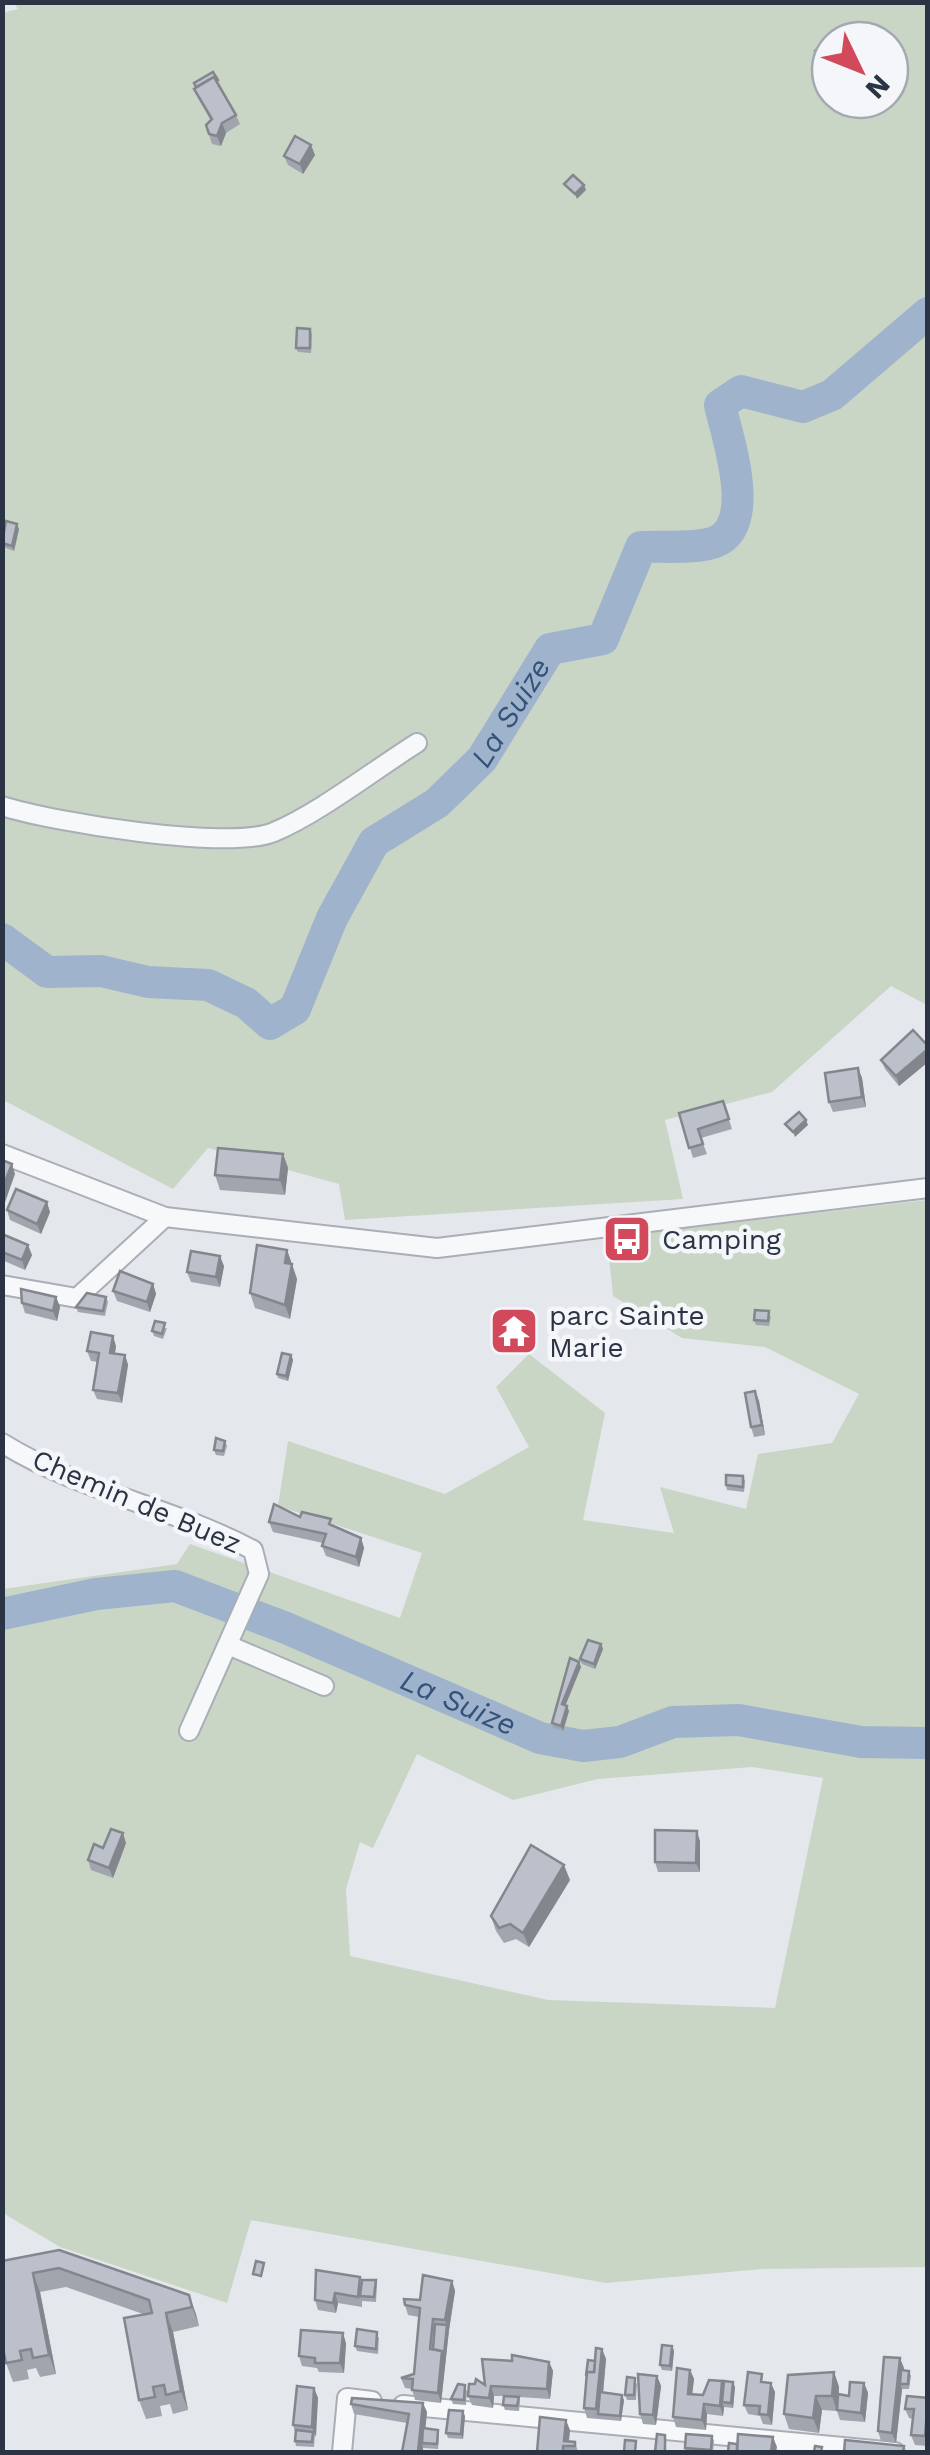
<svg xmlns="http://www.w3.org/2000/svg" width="930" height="2455" viewBox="0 0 930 2455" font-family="'Work Sans',sans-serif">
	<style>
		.green { fill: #c9d6c5; fill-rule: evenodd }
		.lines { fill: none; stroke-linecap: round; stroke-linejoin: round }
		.river { stroke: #9fb4cc; stroke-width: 32 }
		.minor-casing { stroke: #a9aeb7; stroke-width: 22 }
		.minor { stroke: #f7f8fa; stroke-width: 18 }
		.wall { fill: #a1a5ae }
		.shaded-wall { fill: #83868d }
		.building { fill: #bbc0ca; stroke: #83868d; stroke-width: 2.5 }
		.labels { text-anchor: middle; stroke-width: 9; stroke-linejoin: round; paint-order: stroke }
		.poi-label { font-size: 28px; fill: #2b3445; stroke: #f4f6f9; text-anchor: start }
		.street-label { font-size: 28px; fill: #2b3445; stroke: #f4f6f9 }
		.water-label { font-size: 30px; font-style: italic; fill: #34527a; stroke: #f4f6f9 }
	</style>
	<rect width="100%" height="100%" fill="#e4e7ec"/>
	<g class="green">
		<path d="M13,2L927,3V1005L891,986L772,1092L665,1120L683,1199L345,1220L339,1184L208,1148L173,1189L3,1100L2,13L18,9ZM830,40H890V100H830Z"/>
		<path d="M927,1200V2267L762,2269L606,2283L251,2220L227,2303L60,2247L3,2213V1589L177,1564L190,1544L400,1618L422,1553L278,1506L288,1441L445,1494L529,1447L496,1387L529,1354L605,1413L583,1520L674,1533L660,1487L746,1509L758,1454L832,1443L859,1394L765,1347L682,1338L613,1296L607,1237ZM417,1754L513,1800L598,1779L752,1767L823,1778L775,2008L548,2000L350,1956L346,1889L360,1842L373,1848Z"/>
	</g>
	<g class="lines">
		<g class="river">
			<path id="s1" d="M2,939L47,972L101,971L148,982L208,985L246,1003L270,1024L295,1009L332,918L374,842L437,803L482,759L550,649L603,639L641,547C662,546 691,549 712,543C760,529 727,437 720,405L741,391L803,407L832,395L928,313"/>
			<path id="s2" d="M2,1614L96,1594L175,1586L286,1628L540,1738L583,1746L620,1742L673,1722L739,1720L861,1742L928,1743"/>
		</g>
		<g class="minor-casing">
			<g id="minor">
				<path d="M2,806C52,822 229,851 274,832C319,813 374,770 417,743"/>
				<polyline points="2,1154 165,1217 437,1248 928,1188"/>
				<polyline points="2,1285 77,1298 165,1217"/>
				<path d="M2,1443C81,1492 172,1507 253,1550L259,1574L189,1731"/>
				<polyline points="228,1645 324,1686"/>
				<polyline points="403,2405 895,2452"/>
				<polyline points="342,2452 347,2398 372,2401"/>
			</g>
		</g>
		<use href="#minor" class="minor"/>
	</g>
	<g class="wall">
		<polygon points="219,85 236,115 240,124 226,133 221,146 212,144 206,125 211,121 198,98 194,89"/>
		<polygon points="315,155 303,174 288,165 284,156"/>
		<polygon points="310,329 312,334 311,353 298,352 296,348"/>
		<polygon points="19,529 14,551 3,547 2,536"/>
		<polygon points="928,1046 928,1062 899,1086 885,1069 881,1060"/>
		<polygon points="858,1068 862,1078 866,1107 833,1112 829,1102"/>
		<polygon points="723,1101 732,1129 701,1138 707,1154 693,1158 679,1113"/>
		<polygon points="283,1154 288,1168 285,1195 220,1190 215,1175"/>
		<polygon points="7,1210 50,1212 41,1234 10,1220"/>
		<polygon points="2,1234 32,1255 25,1270 2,1260"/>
		<polygon points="287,1250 297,1279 290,1319 255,1308 250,1293"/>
		<polygon points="224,1266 220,1287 191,1282 187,1272"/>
		<polygon points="153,1284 156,1294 150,1312 117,1301 113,1291"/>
		<polygon points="56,1297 60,1307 57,1321 25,1313 22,1303"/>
		<polygon points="106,1297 108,1302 105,1316 78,1312 76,1307"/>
		<polygon points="771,1316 769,1326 756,1325 754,1320"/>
		<polygon points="519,1327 520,1337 511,1338 509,1333"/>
		<polygon points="167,1328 163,1339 154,1336 152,1331"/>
		<polygon points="116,1346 115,1354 125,1355 128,1365 122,1403 97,1399 93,1390 98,1362 91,1361 87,1351"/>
		<polygon points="291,1355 293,1360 288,1381 278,1378 277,1374"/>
		<polygon points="755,1391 759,1401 765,1435 754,1437 751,1427"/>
		<polygon points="225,1441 227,1446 224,1456 216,1455 214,1450"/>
		<polygon points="743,1476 745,1481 744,1492 727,1490 726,1485"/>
		<polygon points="300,1517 333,1525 361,1538 364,1548 359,1567 326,1556 322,1546 323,1543 273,1532 269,1522"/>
		<polygon points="601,1644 603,1649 595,1669 582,1664 580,1659"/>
		<polygon points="579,1662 581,1667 565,1706 569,1711 563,1731 553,1728 552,1723"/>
		<polygon points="700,1841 700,1872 658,1872 655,1862"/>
		<polygon points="126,1843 113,1878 91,1870 88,1860 103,1848"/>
		<polygon points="570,1880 529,1947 516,1939 504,1943 496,1931 491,1916"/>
		<polygon points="59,2250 189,2295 199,2326 173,2332 188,2410 173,2414 170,2404 160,2406 162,2416 146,2419 139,2400 143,2314 66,2287 40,2292 56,2374 40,2377 36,2368 27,2370 29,2379 13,2382 6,2363 2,2261"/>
		<polygon points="376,2280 377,2285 376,2302 362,2301 362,2307 338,2303 336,2313 318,2310 315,2300 362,2282"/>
		<polygon points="452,2281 455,2291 449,2330 441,2403 415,2400 412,2389 405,2388 401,2378 414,2374 419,2317 408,2315 405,2305 420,2300"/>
		<polygon points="379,2337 378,2354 357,2351 355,2346"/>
		<polygon points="346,2343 344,2373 319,2372 317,2368 302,2366 299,2356"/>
		<polygon points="672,2346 674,2351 672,2371 662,2370 660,2365"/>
		<polygon points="602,2349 606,2359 603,2393 624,2400 621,2421 587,2418 584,2408 595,2361"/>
		<polygon points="900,2358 904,2370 909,2371 911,2376 909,2389 902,2389 896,2443 881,2441 878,2431"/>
		<polygon points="512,2361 549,2362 553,2371 550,2399 519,2397 520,2402 519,2411 505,2410 503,2405 504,2396 494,2396 493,2408 472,2405 468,2396 485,2385"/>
		<polygon points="690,2370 694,2379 692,2394 703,2395 735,2387 733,2408 724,2407 723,2416 707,2414 706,2430 676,2427 673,2417"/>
		<polygon points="834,2372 839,2387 839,2395 849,2396 864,2383 868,2393 865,2422 840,2420 837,2411 822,2410 819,2433 789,2429 784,2414"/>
		<polygon points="657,2376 661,2386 656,2425 643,2424 640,2414"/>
		<polygon points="765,2382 775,2392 772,2425 763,2424 760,2416 748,2414 744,2405"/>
		<polygon points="637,2383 636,2400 627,2400 625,2395"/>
		<polygon points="314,2388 318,2398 314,2447 296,2446 295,2441 295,2432 293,2425"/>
		<polygon points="467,2390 466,2405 453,2404 451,2399"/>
		<polygon points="928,2398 928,2446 915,2445 911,2435 913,2419 909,2418 905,2409"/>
		<polygon points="351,2404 427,2412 425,2428 439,2435 438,2449 423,2448 407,2423 354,2414"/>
		<polygon points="465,2416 463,2439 448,2438 446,2433"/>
		<polygon points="570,2430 569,2442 575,2442 578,2452 537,2452"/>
		<polygon points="712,2436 714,2441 713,2452 686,2452 685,2448"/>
	</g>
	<g class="shaded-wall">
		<polygon points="830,53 830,60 825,65 823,60"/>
		<polygon points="222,123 226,133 221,146 217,136"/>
		<polygon points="311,145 315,155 303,174 300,164"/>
		<polygon points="584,185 586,190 577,199 575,194"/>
		<polygon points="17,524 19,529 14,551 12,546"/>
		<polygon points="928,1049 928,1062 899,1086 896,1076"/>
		<polygon points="858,1068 862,1078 866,1107 862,1097"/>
		<polygon points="806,1120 808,1125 795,1137 793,1132"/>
		<polygon points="283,1154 288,1168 285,1195 280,1180"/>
		<polygon points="12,1164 15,1174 3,1208 2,1189"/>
		<polygon points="47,1202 50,1212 41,1234 37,1224"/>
		<polygon points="28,1245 32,1255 25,1270 22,1260"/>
		<polygon points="287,1250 297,1279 290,1319 285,1305"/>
		<polygon points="220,1256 224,1266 220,1287 216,1277"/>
		<polygon points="153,1284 156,1294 150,1312 147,1302"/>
		<polygon points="56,1297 60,1307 57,1321 53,1311"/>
		<polygon points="113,1336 116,1346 113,1363 110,1353"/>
		<polygon points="125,1355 128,1365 122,1403 118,1393"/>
		<polygon points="291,1355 293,1360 288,1381 286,1376"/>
		<polygon points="755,1391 759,1401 765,1435 762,1425"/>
		<polygon points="361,1538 364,1548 359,1567 356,1557"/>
		<polygon points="601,1644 603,1649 595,1669 594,1664"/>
		<polygon points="579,1662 581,1667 564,1709 562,1704"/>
		<polygon points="567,1706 569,1711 563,1731 561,1726"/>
		<polygon points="697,1831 700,1841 700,1872 696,1863"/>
		<polygon points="123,1833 126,1843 113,1878 109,1868"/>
		<polygon points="564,1865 570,1880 529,1947 523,1933"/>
		<polygon points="33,2273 40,2292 56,2374 49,2355"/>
		<polygon points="452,2281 455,2291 449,2330 441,2403 438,2393 442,2351 447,2325 445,2320"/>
		<polygon points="335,2293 338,2303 336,2313 333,2303"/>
		<polygon points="189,2295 196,2314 199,2326 192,2307"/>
		<polygon points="166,2313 173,2332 188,2410 181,2391"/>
		<polygon points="343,2333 346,2343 344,2373 340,2363"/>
		<polygon points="672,2346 674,2351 672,2371 670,2366"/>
		<polygon points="602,2349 606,2359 601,2415 598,2414 596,2409"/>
		<polygon points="900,2358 904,2368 902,2384 900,2384 902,2389 896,2443 892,2433"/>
		<polygon points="549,2362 553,2371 550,2399 547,2389"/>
		<polygon points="690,2370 694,2379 691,2404 688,2394"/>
		<polygon points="834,2372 839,2387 837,2411 832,2396"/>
		<polygon points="657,2376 661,2386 656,2425 653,2415"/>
		<polygon points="722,2381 726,2391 722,2402 724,2407 723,2416 720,2406"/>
		<polygon points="733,2382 735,2387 733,2408 731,2403"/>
		<polygon points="771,2383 775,2392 772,2425 768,2415"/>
		<polygon points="864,2383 868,2393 865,2422 861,2413"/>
		<polygon points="491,2386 494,2396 493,2408 489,2398"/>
		<polygon points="314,2388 318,2398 316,2437 312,2427"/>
		<polygon points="622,2395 624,2400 621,2421 620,2416"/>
		<polygon points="816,2396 822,2410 819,2433 813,2418"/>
		<polygon points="423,2403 427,2412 424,2443 422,2443 423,2448 423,2452 418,2452"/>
		<polygon points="704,2404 707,2414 706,2430 702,2420"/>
		<polygon points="463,2411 465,2416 463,2439 461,2434"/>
		<polygon points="566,2420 570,2430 568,2446 564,2441"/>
		<polygon points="773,2437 777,2447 776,2452 771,2452"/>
	</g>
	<g class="building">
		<polygon points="833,33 839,40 830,40 830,53 823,60 815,51"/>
		<polygon points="213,72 218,80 216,81 214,77 196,87 194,83"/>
		<polygon points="214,77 236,115 222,123 217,136 209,134 206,125 212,119 194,89"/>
		<polygon points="295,136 311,145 300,164 284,156"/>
		<polygon points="573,175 584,185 575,194 564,184"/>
		<polygon points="297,328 310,329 310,348 296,348"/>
		<polygon points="6,521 17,524 12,546 2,543"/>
		<polygon points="913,1030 928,1046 928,1049 896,1076 881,1060"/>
		<polygon points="858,1068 862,1097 829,1102 825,1073"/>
		<polygon points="723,1101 729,1119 698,1129 703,1144 689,1148 679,1113"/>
		<polygon points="799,1112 806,1120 793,1132 785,1124"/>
		<polygon points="218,1148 283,1154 280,1180 215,1175"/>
		<polygon points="2,1160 12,1164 2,1189"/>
		<polygon points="16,1189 47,1202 37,1224 7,1210"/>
		<polygon points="2,1234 28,1245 22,1260 2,1252"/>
		<polygon points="257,1245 287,1250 285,1263 292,1264 285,1305 250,1293"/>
		<polygon points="191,1251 220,1256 216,1277 187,1272"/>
		<polygon points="120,1271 153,1284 147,1302 113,1291"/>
		<polygon points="21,1289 56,1297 53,1311 22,1303"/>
		<polygon points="87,1293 106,1297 103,1311 76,1307"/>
		<polygon points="755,1310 769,1311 768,1321 754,1320"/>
		<polygon points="155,1321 165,1323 162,1334 152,1331"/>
		<polygon points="508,1322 518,1322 518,1332 509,1333"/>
		<polygon points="91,1332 113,1336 110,1353 125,1355 118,1393 93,1390 99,1353 87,1351"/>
		<polygon points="282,1353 291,1355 286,1376 277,1374"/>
		<polygon points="755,1391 762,1425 751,1427 745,1393"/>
		<polygon points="216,1438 225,1441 223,1451 214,1450"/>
		<polygon points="726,1475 743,1476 743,1487 726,1485"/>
		<polygon points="274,1504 300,1517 302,1512 331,1519 329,1524 361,1538 356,1557 322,1546 326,1534 269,1522"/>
		<polygon points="588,1640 601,1644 594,1664 580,1659"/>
		<polygon points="570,1658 579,1662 562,1704 567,1706 561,1726 552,1723"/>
		<polygon points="111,1829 123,1833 109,1868 88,1860 94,1844 103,1848"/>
		<polygon points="655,1830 697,1831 696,1863 655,1862"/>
		<polygon points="531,1845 564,1865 523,1933 510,1924 499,1928 491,1916"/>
		<polygon points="59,2250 189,2295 192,2307 166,2313 181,2391 166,2395 164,2385 153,2387 155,2397 139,2400 124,2318 152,2313 149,2300 59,2268 33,2273 49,2355 33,2358 31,2349 20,2351 22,2360 6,2363 2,2344 2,2261"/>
		<polygon points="256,2261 264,2263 261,2276 253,2274"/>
		<polygon points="316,2270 360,2277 358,2297 335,2293 333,2303 315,2300"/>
		<polygon points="423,2275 452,2281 445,2320 433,2319 430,2349 442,2351 438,2393 412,2390 413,2379 401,2378 414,2374 420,2308 405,2305 404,2299 420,2300"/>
		<polygon points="362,2280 376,2280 374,2297 360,2296"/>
		<polygon points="435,2324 447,2325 444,2355 442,2351 433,2349"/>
		<polygon points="357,2329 377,2332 376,2349 355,2346"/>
		<polygon points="301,2330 343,2333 340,2363 315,2363 315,2358 299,2356"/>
		<polygon points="662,2345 672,2346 670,2366 660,2365"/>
		<polygon points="596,2348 602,2349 596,2409 584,2408 587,2372 594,2372"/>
		<polygon points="512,2355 549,2362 547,2389 491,2386 489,2398 468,2396 469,2384 475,2384 476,2379 485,2385 482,2359 512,2361"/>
		<polygon points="884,2357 900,2358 892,2433 878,2431"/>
		<polygon points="588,2360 595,2361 594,2372 587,2372 586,2376"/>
		<polygon points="677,2368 690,2370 688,2394 703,2395 709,2380 722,2381 720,2406 704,2404 702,2420 673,2417"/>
		<polygon points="901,2370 909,2371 908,2384 900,2384"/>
		<polygon points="748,2372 762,2374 761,2382 771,2383 768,2415 759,2414 760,2406 744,2405"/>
		<polygon points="834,2372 832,2396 816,2396 813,2418 784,2414 788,2375"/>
		<polygon points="638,2374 657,2376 653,2415 640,2414"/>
		<polygon points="627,2377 635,2378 634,2395 625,2395"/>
		<polygon points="724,2381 733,2382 731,2403 722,2402"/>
		<polygon points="850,2382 864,2383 861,2413 837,2410 838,2394 849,2396"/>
		<polygon points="458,2384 465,2385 464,2400 451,2399"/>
		<polygon points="297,2386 314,2388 312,2427 293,2425"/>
		<polygon points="600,2392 622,2395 620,2416 598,2414"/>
		<polygon points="504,2396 519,2397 517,2406 503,2405"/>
		<polygon points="907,2396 928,2398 925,2436 911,2435 914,2409 905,2409"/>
		<polygon points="352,2398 423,2403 418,2452 402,2452 409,2414 351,2404"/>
		<polygon points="449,2410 463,2411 461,2434 446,2433"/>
		<polygon points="540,2417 566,2420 564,2441 575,2442 575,2446 563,2446 563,2452 537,2452"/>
		<polygon points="423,2428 438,2430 437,2444 422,2443"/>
		<polygon points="296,2430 313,2432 312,2442 295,2441"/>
		<polygon points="657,2434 665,2435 665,2452 655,2452"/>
		<polygon points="686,2434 712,2436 711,2450 685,2448"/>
		<polygon points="738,2434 773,2437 771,2452 737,2452"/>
		<polygon points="625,2440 636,2441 635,2452 624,2452"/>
		<polygon points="845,2440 904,2446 903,2452 844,2452"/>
		<polygon points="729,2443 737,2444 737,2452 728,2452"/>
		<polygon points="815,2446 822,2447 821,2452 814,2452"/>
	</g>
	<defs>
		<g id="bus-square" transform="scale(2.5)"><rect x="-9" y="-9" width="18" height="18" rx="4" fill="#d1495b" stroke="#f4f6f9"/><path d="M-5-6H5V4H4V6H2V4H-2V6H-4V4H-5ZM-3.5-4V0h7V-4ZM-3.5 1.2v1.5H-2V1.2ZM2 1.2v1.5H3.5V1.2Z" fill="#fff"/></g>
		<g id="temple-square" transform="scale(2.5)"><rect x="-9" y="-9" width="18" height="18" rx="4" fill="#d1495b" stroke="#f4f6f9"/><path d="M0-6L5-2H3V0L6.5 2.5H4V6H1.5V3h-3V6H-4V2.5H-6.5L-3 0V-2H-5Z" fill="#fff"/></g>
	</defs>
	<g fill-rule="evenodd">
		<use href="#bus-square" x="627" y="1239"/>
		<use href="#temple-square" x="514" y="1331"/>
	</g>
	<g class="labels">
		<g class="poi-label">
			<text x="662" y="1249">Camping</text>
			<text x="549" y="1325">parc Sainte<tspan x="549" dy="32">Marie</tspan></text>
		</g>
		<g class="street-label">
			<text transform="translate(137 1501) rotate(23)" y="10">Chemin de Buez</text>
		</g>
		<g class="water-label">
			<text dy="10" stroke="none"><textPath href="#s1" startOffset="698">La Suize</textPath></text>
			<text dy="10" stroke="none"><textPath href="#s2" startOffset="482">La Suize</textPath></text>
		</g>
	</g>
	<rect width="930" height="2455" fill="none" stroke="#2b3445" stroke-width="10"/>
	<g transform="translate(860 70) rotate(133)"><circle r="48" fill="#f4f6f9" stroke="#a4a8b1" stroke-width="2.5"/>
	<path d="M0-8L18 38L0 25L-18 38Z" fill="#d1495b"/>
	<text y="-15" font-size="28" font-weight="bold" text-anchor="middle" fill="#2b3445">N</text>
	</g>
</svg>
